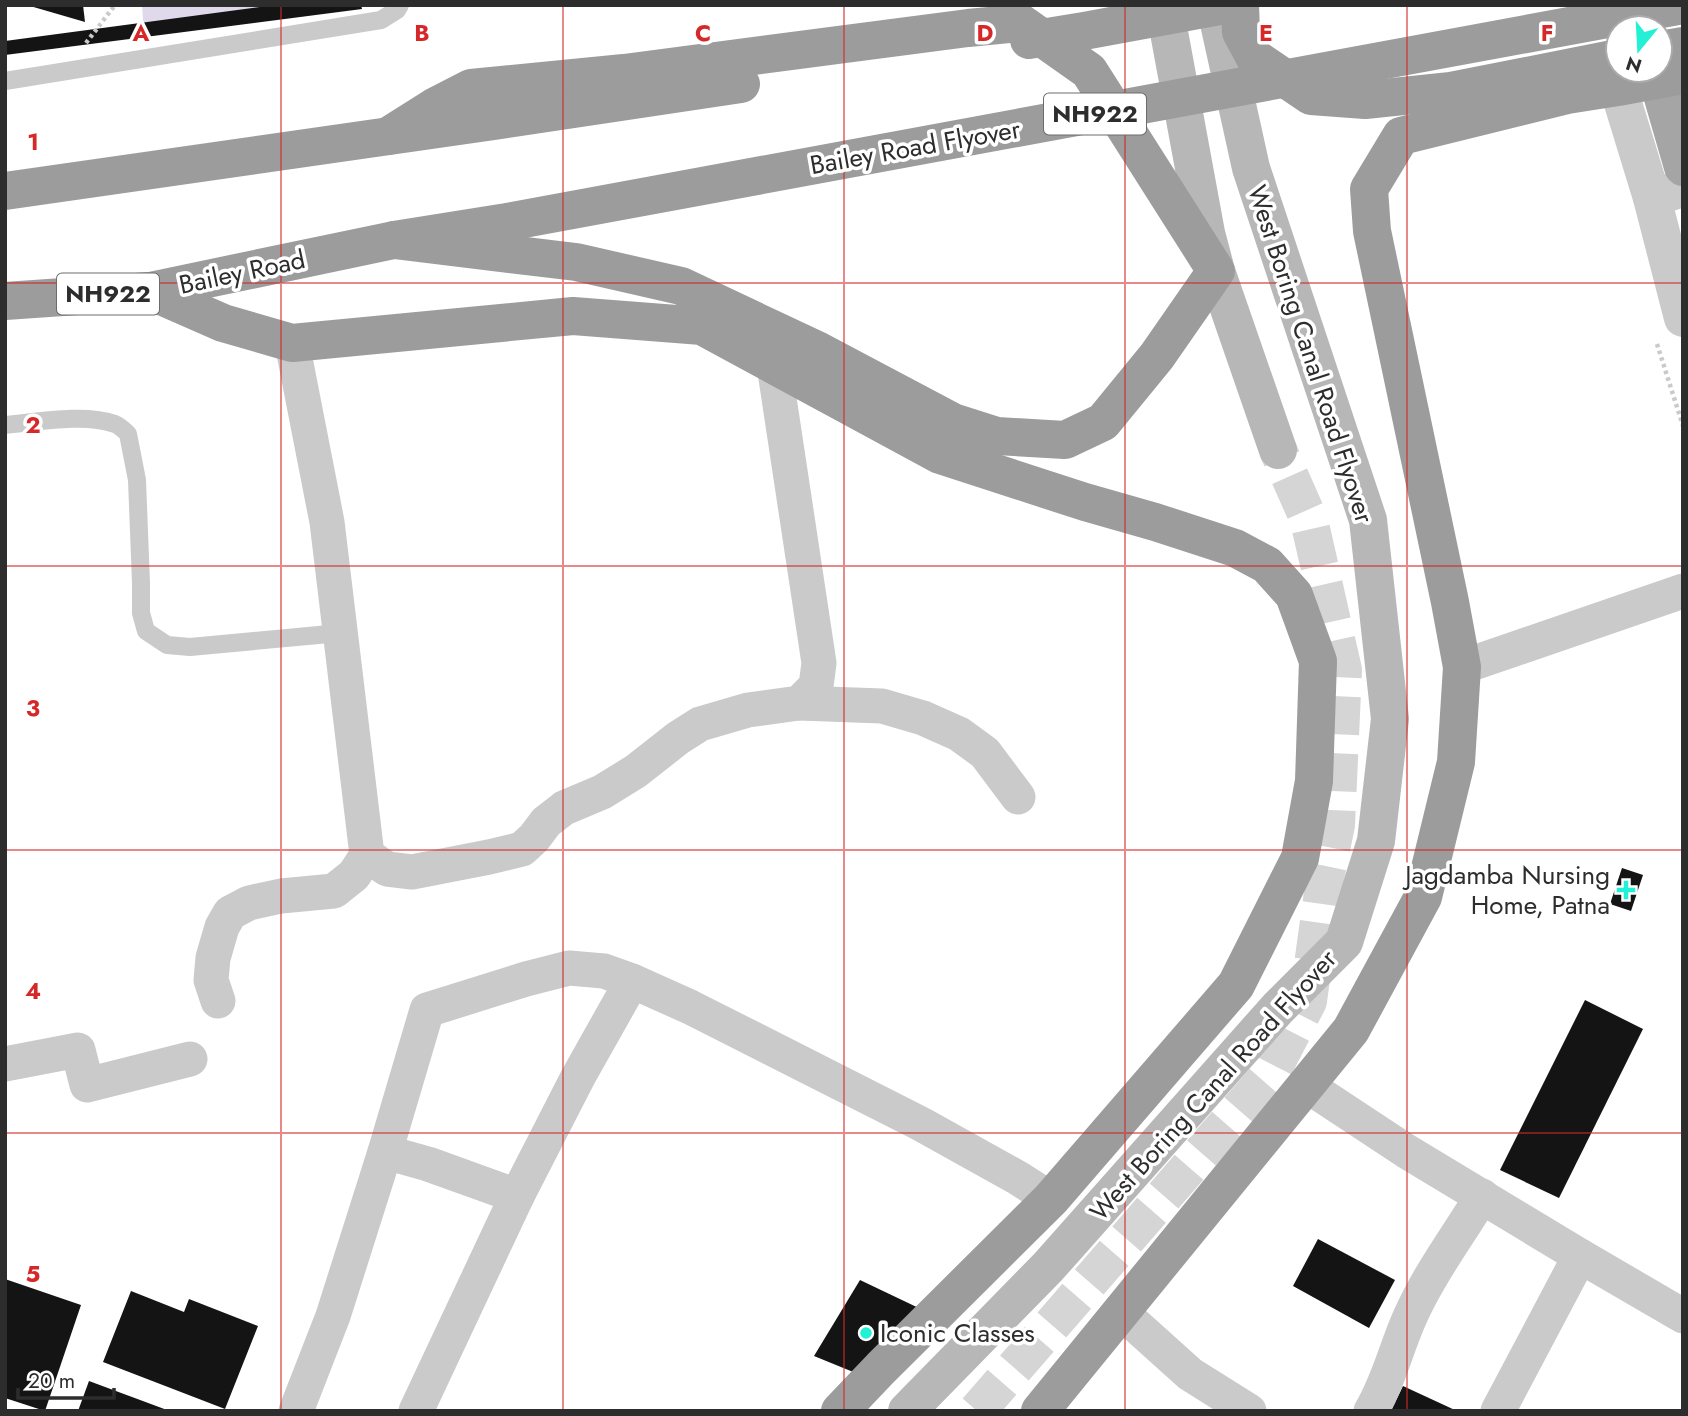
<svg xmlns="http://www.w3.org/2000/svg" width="1688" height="1416" viewBox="0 0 1688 1416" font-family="Jost,sans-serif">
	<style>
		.green { fill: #e0d9ec }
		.building { fill: #141414 }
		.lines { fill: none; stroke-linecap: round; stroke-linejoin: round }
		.secondary-tunnel { stroke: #d5d5d5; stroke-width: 38; stroke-dasharray: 38 19; stroke-linecap: butt }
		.path { stroke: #cacaca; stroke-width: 4.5; stroke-dasharray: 3.5 3.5; stroke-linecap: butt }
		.service { stroke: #cacaca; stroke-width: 18 }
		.minor { stroke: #cacaca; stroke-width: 35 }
		.tertiary { stroke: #cacaca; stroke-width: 38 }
		.secondary { stroke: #b7b7b7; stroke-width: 38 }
		.primary { stroke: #a5a5a5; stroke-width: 38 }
		.trunk { stroke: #9c9c9c; stroke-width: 38 }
		.grid { fill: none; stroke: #d62828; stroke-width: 2; stroke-opacity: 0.55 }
		.poi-dot { fill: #23f0d4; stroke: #fff; stroke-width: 2.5 }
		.labels { text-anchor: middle; stroke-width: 7; stroke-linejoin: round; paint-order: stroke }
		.shield { fill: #fff; stroke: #6c6c6c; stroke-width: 2 }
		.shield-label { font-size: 24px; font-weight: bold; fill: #2d2d2d }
		.street-label { font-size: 26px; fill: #2d2d2d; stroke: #fff }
		.poi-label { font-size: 26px; fill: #2d2d2d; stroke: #fff; text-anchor: end }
		.grid-label { font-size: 23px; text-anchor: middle; font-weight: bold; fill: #d62828; stroke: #fff; stroke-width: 7; stroke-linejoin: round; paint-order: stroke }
	</style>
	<rect width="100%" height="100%" fill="#fff"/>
	<polygon class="green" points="142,5 347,5 144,37"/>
	<g class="building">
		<polygon points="30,5 83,5 85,22 30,6"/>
		<polygon points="275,5 361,5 362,9 5,55 5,41"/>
		<polygon points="1622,868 1643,875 1631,911 1610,904"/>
		<polygon points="1585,1000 1643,1029 1559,1198 1500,1170"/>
		<polygon points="1318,1239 1395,1280 1369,1328 1293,1286"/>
		<polygon points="5,1279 81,1305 45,1411 5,1398"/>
		<polygon points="860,1280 925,1311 863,1376 814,1356"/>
		<polygon points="131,1291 184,1312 189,1299 258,1326 225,1409 103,1362"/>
		<polygon points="89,1381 167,1410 167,1411 78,1411"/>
		<polygon points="1403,1386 1457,1411 1391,1411"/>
	</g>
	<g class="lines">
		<polyline class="secondary-tunnel" points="977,1411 1271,1073 1308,1001 1325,878 1336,825 1343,670 1309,520 1278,450"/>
		<g class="path">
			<polyline points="86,43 115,5"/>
			<polyline points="1657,344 1683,426"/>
		</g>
		<g class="service">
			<polyline points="5,81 381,20 397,10 400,5"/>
			<path d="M5,425C37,422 85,413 115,424C120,426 124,430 128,434L137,480L141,583V613L146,631L167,645L190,647L340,633"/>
		</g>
		<g class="minor">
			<polyline points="292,343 327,522 367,855 387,869 412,872 489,857 522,849 534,838 546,822 564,808 602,792 636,771 678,738 700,724 748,710 799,703 816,686 819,663 774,365"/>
			<polyline points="1462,667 1683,591"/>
			<polyline points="799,703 882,706 923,718 959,734 985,753 1018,797"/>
			<polyline points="218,1001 211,980 213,958 222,927 230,913 249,903 281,896 334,891 354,875 367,855"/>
			<polyline points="5,1064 78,1050 87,1085 190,1059"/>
			<polyline points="1306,1085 1406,1151 1580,1256 1683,1316"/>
			<polyline points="385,1152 428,1164 517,1196"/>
			<polyline points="1120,1311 1190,1374 1249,1411"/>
			<polyline points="296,1411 333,1316 385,1152 427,1010 526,979 569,968 604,971 632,981 690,1007 921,1124 1018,1178 1051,1199"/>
			<polyline points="416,1411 517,1196 578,1077 632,981"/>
			<path d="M1371,1411C1389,1381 1396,1348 1410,1317C1429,1274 1458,1236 1482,1196"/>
			<polyline points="1498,1411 1580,1256"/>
		</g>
		<g class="tertiary">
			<polyline points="1618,87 1652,198 1683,318"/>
			<polyline points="1652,198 1683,188"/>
		</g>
		<g class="secondary">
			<polyline points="1164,5 1206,233 1216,271 1278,450"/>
			<polyline points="907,1411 1048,1267 1278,1008 1344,942 1376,841 1390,719 1368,520 1251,168 1215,5"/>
		</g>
		<polyline class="primary" points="1655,70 1683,167"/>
		<g class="trunk">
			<polyline points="1240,5 1241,32 1255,58 1311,96 1365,100 1451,91 1618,58"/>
			<polyline points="1029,40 1084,31 1225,5"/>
			<polyline points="1660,50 1683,46"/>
			<polyline points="388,136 434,107 471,88 624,73 968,28 1021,23 1089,71 1216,271 1157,356 1103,422 1065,440 997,436 953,422 819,351 681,286 576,262 394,240"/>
			<polyline points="5,191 494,121 741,84"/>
			<polyline points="150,291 223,323 292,343 573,316 702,326 940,455 1085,502 1155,522 1235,548 1267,565 1294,595 1318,661 1314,781 1300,858 1236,985 1051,1199 881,1368 840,1411"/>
			<polyline points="5,301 150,291 394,240 507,222 1683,5"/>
			<polyline points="1040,1411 1351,1030 1423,897 1456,762 1462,667 1450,602 1372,231 1369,189 1401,136 1567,95 1618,87 1683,75"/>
		</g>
	</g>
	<path class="grid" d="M281,5V1411M563,5V1411M844,5V1411M1125,5V1411M1407,5V1411M5,283H1683M5,566H1683M5,850H1683M5,1133H1683"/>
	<g class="poi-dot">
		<path d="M1622.5 879.5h7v7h7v7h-7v7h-7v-7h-7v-7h7z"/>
		<circle cx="866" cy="1333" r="7"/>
	</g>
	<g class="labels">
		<g class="shield">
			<rect x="1044" y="93.5" width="102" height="41" rx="5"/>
			<rect x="57" y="273.5" width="102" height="41" rx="5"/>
		</g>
		<g class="shield-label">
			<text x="1095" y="122">NH922</text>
			<text x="108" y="302">NH922</text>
		</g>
		<g class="street-label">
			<text transform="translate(915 147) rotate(-10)" y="9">Bailey Road Flyover</text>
			<text transform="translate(242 272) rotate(-12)" y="9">Bailey Road</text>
			<text transform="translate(1311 354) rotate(72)" y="9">West Boring Canal Road Flyover</text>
			<text transform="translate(1213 1085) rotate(-48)" y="9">West Boring Canal Road Flyover</text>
		</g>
		<g class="poi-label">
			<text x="1610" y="884">Jagdamba Nursing<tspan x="1610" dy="30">Home, Patna</tspan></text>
			<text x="880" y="1342" text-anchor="start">Iconic Classes</text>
		</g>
	</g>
	<g class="grid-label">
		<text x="141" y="41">A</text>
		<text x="422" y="41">B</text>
		<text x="703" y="41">C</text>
		<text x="985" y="41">D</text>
		<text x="1266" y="41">E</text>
		<text x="1547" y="41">F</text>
		<text x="33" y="150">1</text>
		<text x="33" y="433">2</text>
		<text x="33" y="716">3</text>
		<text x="33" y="999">4</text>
		<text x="33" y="1282">5</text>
	</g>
	<rect width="1688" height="1416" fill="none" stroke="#2d2d2d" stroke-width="14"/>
	<g transform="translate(1639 49) rotate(198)"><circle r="33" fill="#ffffff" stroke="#ababab" stroke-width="2"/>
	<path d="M0-5L12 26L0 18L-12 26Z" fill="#23f0d4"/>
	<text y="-10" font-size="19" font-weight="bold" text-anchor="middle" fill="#2d2d2d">N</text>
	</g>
	<path d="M18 1388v10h96v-10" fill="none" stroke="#2d2d2d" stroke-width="3.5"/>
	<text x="28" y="1388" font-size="21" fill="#2d2d2d" stroke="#ffffff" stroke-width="5" paint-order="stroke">20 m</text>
</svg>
